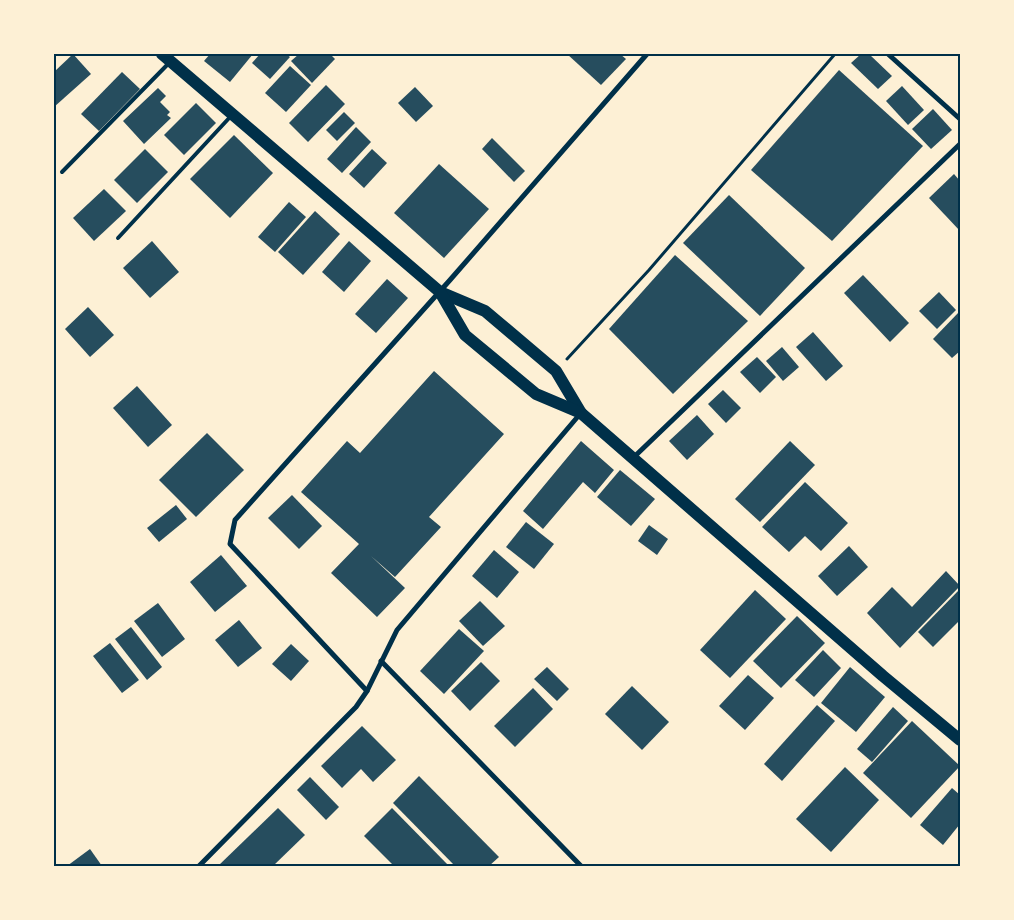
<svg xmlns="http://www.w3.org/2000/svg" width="1014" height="920" viewBox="0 0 1014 920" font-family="Jost,sans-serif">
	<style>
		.building { fill: #264d5e }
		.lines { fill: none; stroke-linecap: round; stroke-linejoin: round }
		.path { stroke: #003049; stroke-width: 3 }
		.service { stroke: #003049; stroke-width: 4 }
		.minor { stroke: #003049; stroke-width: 5 }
		.primary { stroke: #003049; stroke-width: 12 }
		.neatline { fill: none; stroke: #003049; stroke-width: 2 }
	</style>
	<rect width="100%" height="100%" fill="#fdf0d5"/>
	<g class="building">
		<polygon points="73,54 91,74 54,107 54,72"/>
		<polygon points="210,54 253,54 230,82 204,61"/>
		<polygon points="260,54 286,54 290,57 270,79 252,63"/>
		<polygon points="299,54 330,54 335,59 312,83 291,61"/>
		<polygon points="567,54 620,54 626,59 601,85"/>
		<polygon points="861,54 869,54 892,76 878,89 851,63"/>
		<polygon points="290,66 311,85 286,112 265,93"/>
		<polygon points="839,70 923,146 832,241 751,170"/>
		<polygon points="122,72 140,89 99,131 81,114"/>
		<polygon points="326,85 345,104 308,142 289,123"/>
		<polygon points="902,86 924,110 908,125 886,101"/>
		<polygon points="415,87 433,106 416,122 398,103"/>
		<polygon points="158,88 166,96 160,102 170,112 167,115 171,118 144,144 123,121"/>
		<polygon points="196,103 216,123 184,155 164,135"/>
		<polygon points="933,109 952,130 931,149 912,129"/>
		<polygon points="344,112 355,123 337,141 326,130"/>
		<polygon points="356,127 371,142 342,173 327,159"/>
		<polygon points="234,135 273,173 230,218 190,179"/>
		<polygon points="492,138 525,171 514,182 482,149"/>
		<polygon points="145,149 168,172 137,203 114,180"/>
		<polygon points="372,149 387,163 364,188 349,174"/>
		<polygon points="439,164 489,209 444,258 394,213"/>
		<polygon points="954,174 960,181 960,231 929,198"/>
		<polygon points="104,189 126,211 94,241 73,218"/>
		<polygon points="729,195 805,268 760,316 683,243"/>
		<polygon points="289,202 306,217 275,252 258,237"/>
		<polygon points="315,211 340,234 303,275 278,252"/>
		<polygon points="152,241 179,272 150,298 123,268"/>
		<polygon points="349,241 371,261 344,292 322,272"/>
		<polygon points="675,255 748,321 673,394 609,329"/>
		<polygon points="863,275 909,323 890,342 844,293"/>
		<polygon points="387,279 408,298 376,333 355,314"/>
		<polygon points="939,292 956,310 937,329 919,311"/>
		<polygon points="88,307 114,335 90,357 65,329"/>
		<polygon points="959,312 960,351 952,358 933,339"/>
		<polygon points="813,332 843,366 826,381 796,347"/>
		<polygon points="782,347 799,367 783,381 766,361"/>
		<polygon points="757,357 776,377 760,393 740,372"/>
		<polygon points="434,371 504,434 429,517 441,527 395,577 371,556 405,588 377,617 331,573 359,544 301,492 347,441 360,453"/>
		<polygon points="137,386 172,425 148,447 113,408"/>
		<polygon points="723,390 741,408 726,423 708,404"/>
		<polygon points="697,415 714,434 687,460 669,441"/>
		<polygon points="207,433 244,470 196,517 159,480"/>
		<polygon points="581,441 614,470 595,493 583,482 543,529 523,511"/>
		<polygon points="790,441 815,465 760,522 735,499"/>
		<polygon points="620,470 655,499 631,526 597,497"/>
		<polygon points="805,482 848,523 821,551 805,536 789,552 762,527"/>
		<polygon points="292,495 322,526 299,549 268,518"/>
		<polygon points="176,505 187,519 159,542 147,528"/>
		<polygon points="526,522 554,544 534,569 506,547"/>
		<polygon points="649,525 668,539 657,555 638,541"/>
		<polygon points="849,546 868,567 837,596 818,576"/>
		<polygon points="494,550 519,572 497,598 472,576"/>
		<polygon points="221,555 247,586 215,612 190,582"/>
		<polygon points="946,571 960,586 900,648 867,613 892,587 912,607"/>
		<polygon points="960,589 960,620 933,647 918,632"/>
		<polygon points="755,590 786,619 730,678 700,650"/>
		<polygon points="480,601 505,626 483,646 459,621"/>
		<polygon points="158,603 185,639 162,657 134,621"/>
		<polygon points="797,616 825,643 781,688 753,661"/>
		<polygon points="239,620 262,648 238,667 215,640"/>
		<polygon points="131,627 162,667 147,680 115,639"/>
		<polygon points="459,629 484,651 444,694 420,671"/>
		<polygon points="110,643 139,680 122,693 93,656"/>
		<polygon points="291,644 309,661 291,681 272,664"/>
		<polygon points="823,650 841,668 814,697 795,680"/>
		<polygon points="481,662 500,681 470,711 451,691"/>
		<polygon points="547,667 569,689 557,701 534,679"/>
		<polygon points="850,667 885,697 856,732 821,703"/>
		<polygon points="748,675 774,698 745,730 719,706"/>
		<polygon points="632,686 669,722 642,750 605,714"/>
		<polygon points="533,688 553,709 515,747 494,726"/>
		<polygon points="817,705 835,721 782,781 764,764"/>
		<polygon points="893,707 908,721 872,762 857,749"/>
		<polygon points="912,721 960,766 911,818 863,773"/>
		<polygon points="362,726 396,760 373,782 361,769 342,788 321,766"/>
		<polygon points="845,767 879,800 831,852 796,819"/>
		<polygon points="419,776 499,857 489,866 455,866 393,803"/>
		<polygon points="310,777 339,807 326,820 297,790"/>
		<polygon points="952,788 960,795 960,824 943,845 920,825"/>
		<polygon points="278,808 305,835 273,866 218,866"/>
		<polygon points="392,808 449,866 394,866 364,836"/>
		<polygon points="90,849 102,866 67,866"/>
	</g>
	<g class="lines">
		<polyline class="path" points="567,359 649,270 835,54"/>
		<g class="service">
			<polyline points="62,172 169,63"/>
			<polyline points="118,238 231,116"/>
		</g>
		<g class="minor">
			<polyline points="888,54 960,119"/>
			<polyline points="634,457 960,144"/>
			<polyline points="381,661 581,866"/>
			<polyline points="367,691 230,544 235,520 450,280 647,54"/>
			<polyline points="199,866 356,707 367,691 397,630 580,414"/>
		</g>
		<g class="primary">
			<polyline points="162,54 440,292 485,311 556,371 581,413"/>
			<polyline points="440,292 465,335 536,394 581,413 883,676 960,740"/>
		</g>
	</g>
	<rect width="1014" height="920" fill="none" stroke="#fdf0d5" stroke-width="110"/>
	<rect x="55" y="55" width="904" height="810" class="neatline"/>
</svg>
